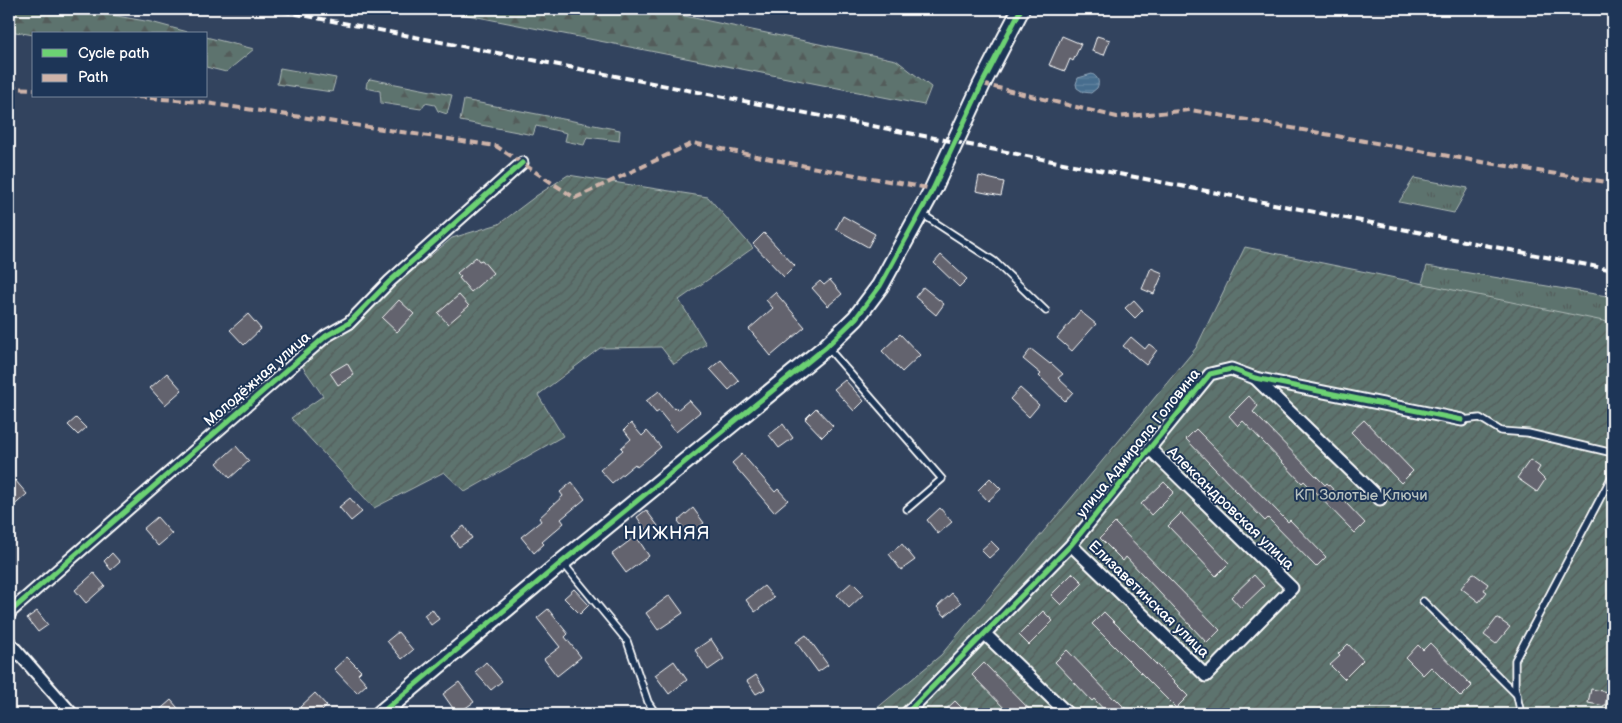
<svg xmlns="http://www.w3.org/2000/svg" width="1622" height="723" viewBox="0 0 1622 723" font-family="'Balsamiq Sans',sans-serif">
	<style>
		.grass { fill: url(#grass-tufts); stroke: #aeb9b6 }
		.forest { fill: url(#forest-firs); stroke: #aeb9b6 }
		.garden { fill: url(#garden-furrows); stroke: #aeb9b6 }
		.water { fill: url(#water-rules); stroke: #90a7bb }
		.building { fill: #64646e; stroke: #fff }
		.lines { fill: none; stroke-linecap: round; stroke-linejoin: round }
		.lane-casing { stroke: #fff; stroke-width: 9 }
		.street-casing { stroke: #fff; stroke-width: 15 }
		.secondary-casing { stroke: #fff; stroke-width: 20 }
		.lane { stroke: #1d3557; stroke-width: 5.5 }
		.street { stroke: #1d3557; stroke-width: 11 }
		.secondary { stroke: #1d3557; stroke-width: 16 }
		.rail { stroke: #fff; stroke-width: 4; stroke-dasharray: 8 4; stroke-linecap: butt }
		.quiet { stroke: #ceb3a9; stroke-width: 4; stroke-dasharray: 8 4; stroke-linecap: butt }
		.cycleway-casing { stroke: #1d3557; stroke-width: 8 }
		.cycleway { stroke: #6cd273; stroke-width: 5 }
		.labels { text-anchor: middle; stroke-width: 4; stroke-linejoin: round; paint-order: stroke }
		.street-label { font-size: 15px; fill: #fff; stroke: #1d3557 }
		.park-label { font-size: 15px; fill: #b6c0be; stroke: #1d3557 }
		.quarter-label { font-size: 18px; letter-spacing: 1px; fill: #fff; stroke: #1d3557 }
	</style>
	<defs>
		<pattern id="grass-tufts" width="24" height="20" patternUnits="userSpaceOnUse" patternTransform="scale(1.25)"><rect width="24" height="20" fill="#5d736e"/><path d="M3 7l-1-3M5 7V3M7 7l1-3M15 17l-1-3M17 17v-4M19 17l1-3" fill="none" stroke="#535c5a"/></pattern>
		<pattern id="forest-firs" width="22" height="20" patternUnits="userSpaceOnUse" patternTransform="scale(1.25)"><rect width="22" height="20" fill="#5d736e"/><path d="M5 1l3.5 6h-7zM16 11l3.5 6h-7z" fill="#535c5a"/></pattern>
		<pattern id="garden-furrows" width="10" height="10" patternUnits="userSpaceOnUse" patternTransform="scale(1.25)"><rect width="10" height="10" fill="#5d736e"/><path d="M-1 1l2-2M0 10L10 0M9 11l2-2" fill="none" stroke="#535c5a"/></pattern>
		<pattern id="water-rules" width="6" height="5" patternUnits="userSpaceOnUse" patternTransform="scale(1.25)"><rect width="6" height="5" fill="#466d8e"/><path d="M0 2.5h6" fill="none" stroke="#62839f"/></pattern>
	</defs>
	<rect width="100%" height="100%" fill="#32435e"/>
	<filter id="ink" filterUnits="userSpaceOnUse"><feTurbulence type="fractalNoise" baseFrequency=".02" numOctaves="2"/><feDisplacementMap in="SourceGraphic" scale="10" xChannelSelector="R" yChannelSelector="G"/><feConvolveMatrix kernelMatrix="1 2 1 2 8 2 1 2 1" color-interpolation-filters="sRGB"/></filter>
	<g filter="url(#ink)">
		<g class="grass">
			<polygon points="1414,178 1468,188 1454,213 1399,202"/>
			<polygon points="1427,266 1613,297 1613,323 1464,298 1422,283"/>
		</g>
		<g class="forest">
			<polygon points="9,9 77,9 151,22 195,34 34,35 9,31"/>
			<polygon points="437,9 651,9 896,60 931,87 924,105"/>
			<polygon points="206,37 254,49 226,72 206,67"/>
			<polygon points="280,68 336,78 332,92 277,84"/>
			<polygon points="370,79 452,95 447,114 438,111 435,105 425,103 421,109 381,103 380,91 366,88 367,82"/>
			<polygon points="464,100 620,130 619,141 587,137 584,145 565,141 567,133 536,126 533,135 460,121"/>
		</g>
		<g class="garden">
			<polygon points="568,175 708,197 753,248 679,300 706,344 674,364 661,347 600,348 538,395 563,436 465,492 444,472 374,508 291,418 323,396 302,366 387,292 452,238 499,224 536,196"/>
			<polygon points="1245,247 1613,323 1613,714 870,714 941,655 1196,348"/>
		</g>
		<path class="water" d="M1092,74C1098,77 1100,82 1097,88L1091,93L1083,92L1077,88L1076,84L1078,78Z"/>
		<g class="building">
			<polygon points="1062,36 1081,44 1073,61 1070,59 1065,71 1049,65"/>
			<polygon points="1097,36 1110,40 1104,55 1092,51"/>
			<polygon points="979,176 1004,182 1001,196 976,191"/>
			<polygon points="843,216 875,234 868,247 836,229"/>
			<polygon points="764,233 795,266 784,277 753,244"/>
			<polygon points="941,255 967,279 959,287 934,263"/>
			<polygon points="476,257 479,261 482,260 493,273 471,292 459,278 461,277 457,273"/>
			<polygon points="1151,268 1163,273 1154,294 1142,289"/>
			<polygon points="830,280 842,294 828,306 812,288 820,281 824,285"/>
			<polygon points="923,287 944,304 936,315 915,297"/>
			<polygon points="775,292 805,327 771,356 749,329 773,308 766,300"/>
			<polygon points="459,295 469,306 448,324 438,313"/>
			<polygon points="399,300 414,314 397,332 382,318"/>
			<polygon points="1134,300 1143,310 1135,318 1125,308"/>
			<polygon points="1080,311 1096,324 1072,351 1057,338"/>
			<polygon points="248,314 261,329 244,345 230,330"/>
			<polygon points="900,334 920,355 902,372 882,351"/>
			<polygon points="1131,337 1145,349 1149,344 1157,350 1146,365 1123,346"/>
			<polygon points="1031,349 1050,364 1051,363 1063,374 1058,378 1073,392 1065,401 1039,376 1041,374 1023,359"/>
			<polygon points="721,360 739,381 729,390 710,369"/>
			<polygon points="347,363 354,375 338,385 330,373"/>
			<polygon points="167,373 182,390 165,405 150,388"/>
			<polygon points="845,380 864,401 854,411 834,389"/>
			<polygon points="1020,388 1039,405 1029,417 1010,399"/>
			<polygon points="659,391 674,409 676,407 677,410 689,400 700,412 676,432 659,411 656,413 646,401"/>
			<polygon points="1249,396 1258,406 1253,412 1325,485 1327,483 1365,523 1355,533 1304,481 1302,483 1243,421 1238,426 1229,416"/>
			<polygon points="816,408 833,426 822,437 805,419"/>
			<polygon points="76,418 86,428 78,435 68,425"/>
			<polygon points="1364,420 1413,471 1401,483 1351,432"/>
			<polygon points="631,423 642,436 647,431 661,447 637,467 635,464 612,483 600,470 623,450 621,448 631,439 624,430"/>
			<polygon points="783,424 793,438 779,448 769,435"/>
			<polygon points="1196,429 1288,522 1290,520 1326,557 1316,567 1268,518 1265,521 1186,439"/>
			<polygon points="236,446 249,461 230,478 217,463"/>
			<polygon points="742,454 775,492 778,489 788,500 774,512 732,463"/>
			<polygon points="1530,460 1540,467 1537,472 1545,480 1537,492 1517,478"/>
			<polygon points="990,478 1001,489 988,501 978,490"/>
			<polygon points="15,480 27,494 9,510 9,485"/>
			<polygon points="572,482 585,499 561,519 564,523 542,542 544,544 534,553 521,537 541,521 539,518 563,496 560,492"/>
			<polygon points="1164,482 1174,492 1151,515 1141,504"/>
			<polygon points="350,498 362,512 351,521 339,507"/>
			<polygon points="693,508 704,523 689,535 678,521"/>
			<polygon points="940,508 952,522 938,534 927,520"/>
			<polygon points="646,510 658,526 648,533 637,517"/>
			<polygon points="1181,513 1229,563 1216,576 1168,526"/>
			<polygon points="157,517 172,534 158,546 143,529"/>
			<polygon points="1115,523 1220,630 1207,643 1126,557 1123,561 1100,538"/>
			<polygon points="464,526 472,538 459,547 451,536"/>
			<polygon points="636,536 649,556 626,573 612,554"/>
			<polygon points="991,541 999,549 989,558 981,550"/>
			<polygon points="902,544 915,560 901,570 889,554"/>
			<polygon points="112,553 120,562 111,570 104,561"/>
			<polygon points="94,573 105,586 86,603 75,590"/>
			<polygon points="1073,573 1083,583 1061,605 1051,595"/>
			<polygon points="1473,573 1488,584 1484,590 1487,592 1479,602 1461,588"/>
			<polygon points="1254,575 1264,586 1241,608 1231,597"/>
			<polygon points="852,582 864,594 849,608 837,595"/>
			<polygon points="764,586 774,598 755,612 746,600"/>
			<polygon points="574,589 589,605 580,614 564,598"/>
			<polygon points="952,593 961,603 945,616 937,607"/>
			<polygon points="670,595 683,613 658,630 646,613"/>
			<polygon points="432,609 439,619 431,625 424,615"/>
			<polygon points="548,609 568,634 565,637 581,657 557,676 544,659 560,647 537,618"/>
			<polygon points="37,611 48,625 38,632 27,618"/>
			<polygon points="1043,611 1053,621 1029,645 1019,635"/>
			<polygon points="1104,612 1188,696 1176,708 1092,624"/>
			<polygon points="1497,618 1510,627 1496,644 1484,635"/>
			<polygon points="398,632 413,650 402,659 387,641"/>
			<polygon points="806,635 828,665 818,672 796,642"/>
			<polygon points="711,639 724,659 708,670 695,650"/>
			<polygon points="1430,643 1472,686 1461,697 1431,667 1423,675 1406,658 1418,645 1423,650"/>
			<polygon points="1348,644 1363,660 1344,679 1330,665 1340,656 1338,654"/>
			<polygon points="1067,650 1114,699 1115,698 1131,714 1108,714 1094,699 1092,701 1055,662"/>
			<polygon points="347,657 361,671 358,674 367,684 357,693 334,669"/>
			<polygon points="674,661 687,680 669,694 655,675"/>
			<polygon points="486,662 502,681 491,690 475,672"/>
			<polygon points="984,663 1034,714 1010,714 972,675"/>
			<polygon points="756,675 765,689 756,694 747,681"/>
			<polygon points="459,682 474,702 457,714 443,694"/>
			<polygon points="1591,689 1608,692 1605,706 1588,703"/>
			<polygon points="315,693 327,706 319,714 307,714 300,707"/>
			<polygon points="171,700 183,714 155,714"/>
			<polygon points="955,701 968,714 941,714"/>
		</g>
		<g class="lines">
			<g class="lane-casing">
				<g id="lane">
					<polyline points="922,214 994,261 1046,311"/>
					<polyline points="828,348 942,479 907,509"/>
					<polyline points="1462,420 1480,418 1501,431 1528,433 1613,453"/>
					<polyline points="563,563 627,641 648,702 656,714"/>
					<polyline points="1423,601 1517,695"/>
					<polyline points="1521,714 1515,687 1515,660 1613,474"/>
				</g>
			</g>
			<g class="street-casing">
				<g id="street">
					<polyline points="1255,378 1380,499"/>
					<polyline points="1071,545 1206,676 1292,588 1150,449"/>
					<polyline points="9,615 11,611 326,336 349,323 390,281 522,163"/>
					<polyline points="984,633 1068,714"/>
					<polyline points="9,642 72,714"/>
					<polyline points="906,714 1071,545 1210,374 1231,369 1255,378 1462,420"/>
				</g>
			</g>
			<g class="secondary-casing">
				<polyline id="secondary" points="380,714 562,562 826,347 856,318 880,286 933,189 982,84 1021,9"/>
			</g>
			<use href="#lane" class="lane"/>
			<use href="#street" class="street"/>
			<use href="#secondary" class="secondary"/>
			<polyline class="rail" points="271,9 1613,270"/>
			<g class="quiet">
				<polyline points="982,84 1117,117 1191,110 1482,162 1613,183"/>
				<polyline points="9,88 34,89"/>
				<polyline points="126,96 200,102 496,146 575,198 693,143 800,165 933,189"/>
			</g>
			<g class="cycleway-casing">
				<g id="cycleway">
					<polyline points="9,615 11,611 326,336 349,323 390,281 522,163"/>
					<polyline points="380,714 562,562 826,347 856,318 880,286 933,189 982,84 1021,9"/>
					<polyline points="906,714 1071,545 1210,374 1231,369 1255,378 1462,420"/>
				</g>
			</g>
			<use href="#cycleway" class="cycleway"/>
		</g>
	</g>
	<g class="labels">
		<g class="street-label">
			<text transform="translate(257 379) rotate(-41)" y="5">Молодёжная улица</text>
			<text transform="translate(1138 443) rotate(-51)" y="5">улица Адмирала Головина</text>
			<text transform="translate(1231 508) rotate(44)" y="5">Александровская улица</text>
			<text transform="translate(1149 599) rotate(44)" y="5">Елизаветинская улица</text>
		</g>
		<g class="park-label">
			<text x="1361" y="500">КП Золотые Ключи</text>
		</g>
		<g class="quarter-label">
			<text x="667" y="539">НИЖНЯЯ</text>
		</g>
	</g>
	<rect width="1622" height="723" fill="none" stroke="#1d3557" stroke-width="30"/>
	<rect x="15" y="15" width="1592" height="693" fill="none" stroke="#fff" stroke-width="2" filter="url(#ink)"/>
	<rect x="32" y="32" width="175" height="65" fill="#1d3557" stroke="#77869a"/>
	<rect x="42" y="49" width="25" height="8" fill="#6cd273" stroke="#77869a"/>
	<text x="78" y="58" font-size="15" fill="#ffffff">Cycle path</text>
	<rect x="42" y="74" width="25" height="8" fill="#ceb3a9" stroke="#77869a"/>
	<text x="78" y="82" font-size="15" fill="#ffffff">Path</text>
</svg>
